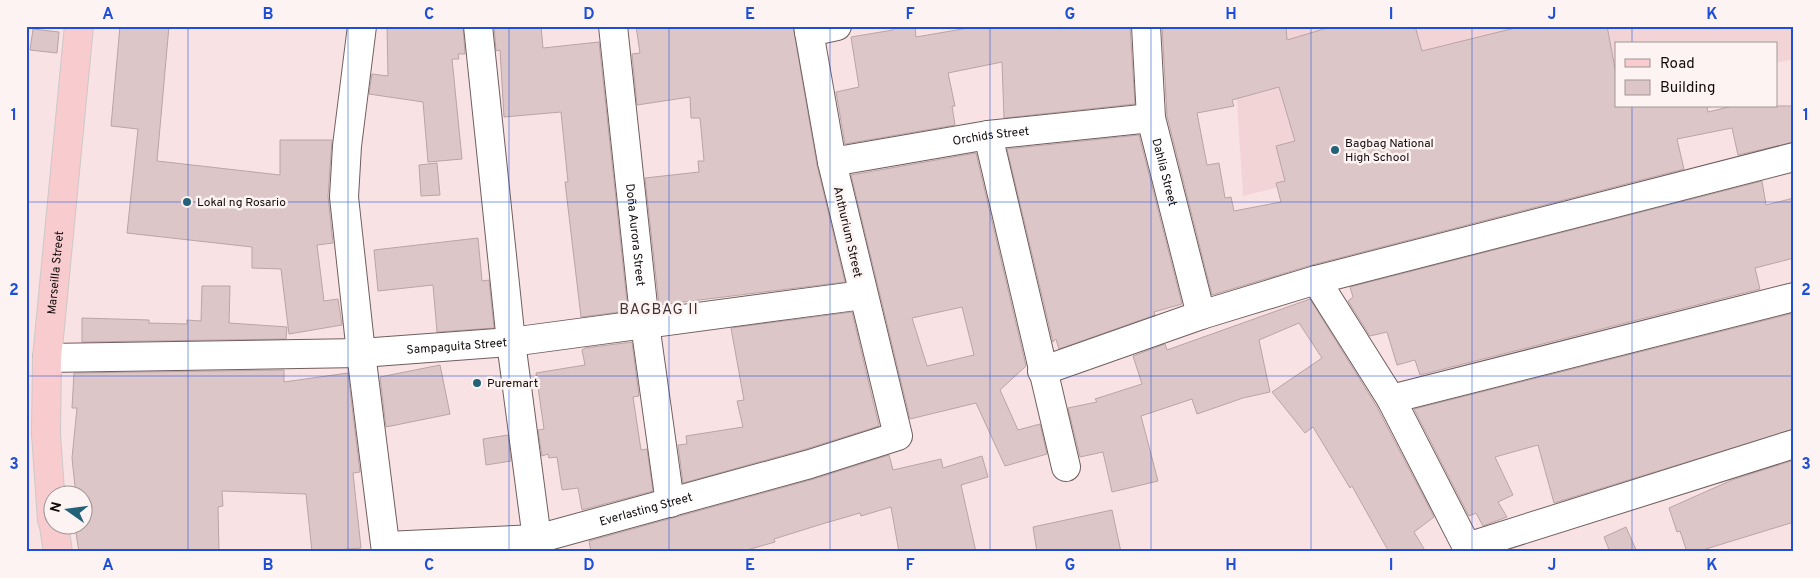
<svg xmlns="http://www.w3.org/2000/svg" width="1820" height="578" viewBox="0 0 1820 578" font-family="Overpass,sans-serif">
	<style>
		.built { fill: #f3d4d6 }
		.building { fill: #ddc6c7; stroke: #baa4a5; fill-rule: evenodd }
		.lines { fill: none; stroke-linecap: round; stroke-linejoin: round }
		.minor-casing { stroke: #715e5f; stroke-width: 30 }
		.major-casing { stroke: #cbc9c9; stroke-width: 30 }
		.minor { stroke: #fff; stroke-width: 28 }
		.major { stroke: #f8cbce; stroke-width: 28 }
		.grid { fill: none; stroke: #1d4ed8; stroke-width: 1; stroke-opacity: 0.55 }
		.poi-dot { fill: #236278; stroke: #fdf3f3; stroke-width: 2 }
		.labels { text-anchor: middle; stroke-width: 5; stroke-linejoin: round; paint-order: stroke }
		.street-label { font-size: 12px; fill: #120b0b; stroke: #fdf3f3 }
		.poi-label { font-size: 12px; fill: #120b0b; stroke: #fdf3f3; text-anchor: start }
		.quarter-label { font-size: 15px; letter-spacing: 1px; fill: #423132; stroke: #fdf3f3 }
		.neatline { fill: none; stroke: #1d4ed8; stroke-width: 2 }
		.grid-label { font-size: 16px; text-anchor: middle; font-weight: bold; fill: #1d4ed8 }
	</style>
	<rect width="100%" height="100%" fill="#f9e2e3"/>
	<polygon class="built" points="1232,26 1794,26 1794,59 1776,63 1776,44 1616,44 1616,103 1243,196"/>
	<g class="building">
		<polygon points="120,26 169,26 157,161 280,175 280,140 332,140 328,196 333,243 317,245 324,301 338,299 342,325 289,334 281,269 252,268 252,247 127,233 138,129 111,126"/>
		<polygon points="387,26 463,26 465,54 458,54 459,59 452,59 462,159 428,162 423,102 369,94 372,74 388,76"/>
		<polygon points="494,26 541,26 543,48 599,42 628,311 581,317 565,182 568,182 561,112 504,117 500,50 496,51"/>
		<polygon points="636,26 793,26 817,165 845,282 659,305 645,178 699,172 698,161 704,161 700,118 691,118 690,97 637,105 632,54 640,53"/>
		<polygon points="892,26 915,26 916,37 980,26 1130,26 1135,104 1004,118 1002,62 948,73 955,106 952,106 955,125 845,144 836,92 859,87 851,37 893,30"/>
		<path d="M1162,26H1286L1287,40L1334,26H1415L1422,51L1523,26H1607L1616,74V106H1707L1708,112L1733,106H1794V142L1738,155L1732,128L1677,139L1684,169L1312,265L1212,295L1167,116ZM1279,87L1295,141L1276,146L1285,181L1276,183L1281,202L1234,211L1231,197L1225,198L1219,163L1207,165L1197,113L1234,106L1232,100Z"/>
		<polygon points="33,29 59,32 57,53 30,50"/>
		<polygon points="1139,135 1182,304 1154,312 1155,315 1059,349 1056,339 1053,342 1007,149"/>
		<path d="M976,153L1026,366L1000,390L1018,430L1040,424L1047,454L1005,466L976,403L910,419L851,175ZM962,307L974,355L927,366L912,318Z"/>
		<polygon points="437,163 440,195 421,196 419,165"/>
		<polygon points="1762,181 1766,205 1794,198 1794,258 1755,268 1760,289 1420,375 1415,360 1397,365 1387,332 1370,336 1348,301 1353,297 1350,287"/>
		<polygon points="478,238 482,281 489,280 494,328 437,332 433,285 378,291 374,250"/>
		<polygon points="202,286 230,286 229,323 287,327 286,339 82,342 82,318 149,320 149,323 187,324 187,320 201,321"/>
		<polygon points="1310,299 1377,407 1434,517 1414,532 1426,552 1389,552 1352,486 1350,488 1313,427 1305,433 1272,392 1322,358 1299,323 1259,340 1270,392 1243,398 1197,414 1192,399 1141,416 1158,481 1112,492 1103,452 1080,457 1068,408 1097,402 1095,399 1142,384 1133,356 1165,344 1167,350"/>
		<polygon points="852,312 879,426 806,449 683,483 678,445 687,444 686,436 743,427 737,401 744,400 731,328"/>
		<polygon points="1794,313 1794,429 1554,503 1538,445 1495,457 1513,495 1498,502 1507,517 1483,526 1476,513 1469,516 1414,409"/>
		<polygon points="632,342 639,396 633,397 641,450 647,449 653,491 582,510 578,488 562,490 557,457 549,458 548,454 542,456 538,430 544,429 536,373 585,365 582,350 585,348"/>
		<polygon points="440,365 450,414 386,427 380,377"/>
		<polygon points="284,370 284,382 348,373 360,472 353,473 361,548 312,552 306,494 222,491 223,506 218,507 219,550 79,552 75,526 82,526 82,496 76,496 72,458 77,408 72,408 74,373"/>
		<polygon points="508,435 511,461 486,465 483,439"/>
		<polygon points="889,455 893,470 941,459 943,468 982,456 988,477 961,485 976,552 899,552 891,507 861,516 860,513 822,524 774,539 775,542 740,552 591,552 589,541 814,479"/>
		<polygon points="1794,460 1794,522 1696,552 1687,552 1680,531 1677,532 1669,508 1732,480"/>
		<polygon points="1112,510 1121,552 1037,552 1033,527"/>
		<polygon points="1626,527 1637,552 1610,552 1604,537"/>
	</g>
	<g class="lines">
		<g class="minor-casing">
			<g id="minor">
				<polyline points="362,26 347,146 344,197 361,353 386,552"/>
				<polyline points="478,26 511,342 537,539"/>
				<path id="s1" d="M613,26L645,324L670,503"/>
				<path id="s2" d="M1146,26L1151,118L1201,315"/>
				<polyline points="809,32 837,26"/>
				<polyline points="988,135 1066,467"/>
				<path id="s3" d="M832,162L988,135L1151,118"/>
				<polyline points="1316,280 1391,399"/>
				<polyline points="1794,297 1391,399 1467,547 1794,444"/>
				<path id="s4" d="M47,358L361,353L511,342L863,295"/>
				<polyline points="1042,371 1201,315 1316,280 1794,157"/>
				<path id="s5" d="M386,546L537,539L810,464L898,436L832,162L808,26"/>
			</g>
		</g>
		<g class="major-casing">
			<g id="major">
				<path id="s6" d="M52,520L46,434L47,358L79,26"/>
				<polyline points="54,526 58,552"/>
			</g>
		</g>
		<use href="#minor" class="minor"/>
		<use href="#major" class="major"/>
	</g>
	<path class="grid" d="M188,26V552M348,26V552M509,26V552M669,26V552M830,26V552M990,26V552M1151,26V552M1311,26V552M1472,26V552M1632,26V44M1632,106V552M26,202H1794M26,376H1794"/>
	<g class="poi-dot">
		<circle cx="1335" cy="150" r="5"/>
		<circle cx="187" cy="202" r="5"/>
		<circle cx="477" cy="383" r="5"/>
	</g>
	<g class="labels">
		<g class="street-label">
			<text dy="4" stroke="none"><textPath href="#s3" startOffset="161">Orchids Street</textPath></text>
			<text dy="4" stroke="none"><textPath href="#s2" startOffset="148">Dahlia Street</textPath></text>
			<text transform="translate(848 232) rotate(77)" y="4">Anthurium Street</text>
			<text dy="4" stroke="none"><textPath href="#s1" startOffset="210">Doña Aurora Street</textPath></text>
			<text dy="4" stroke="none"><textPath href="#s6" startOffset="248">Marseilla Street</textPath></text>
			<text dy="4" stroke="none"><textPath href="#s4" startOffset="410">Sampaguita Street</textPath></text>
			<text dy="4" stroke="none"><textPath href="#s5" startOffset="264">Everlasting Street</textPath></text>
		</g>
		<g class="poi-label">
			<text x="1345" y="147">Bagbag National<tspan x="1345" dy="14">High School</tspan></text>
			<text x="197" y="206">Lokal ng Rosario</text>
			<text x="487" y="387">Puremart</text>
		</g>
		<g class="quarter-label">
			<text x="659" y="314">BAGBAG II</text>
		</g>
	</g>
	<rect width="1820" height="578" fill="none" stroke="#fdf3f3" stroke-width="55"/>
	<rect x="1615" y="42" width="162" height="65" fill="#fdf3f3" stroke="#9f9696"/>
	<rect x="1625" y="59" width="25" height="8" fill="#f8cbce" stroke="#9f9696"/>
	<text x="1660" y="68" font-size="15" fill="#120b0b">Road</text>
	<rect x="1625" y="80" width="25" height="15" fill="#ddc6c7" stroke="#9f9696"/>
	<text x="1660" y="92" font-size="15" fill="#120b0b">Building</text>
	<g transform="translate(68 510) rotate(284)"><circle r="24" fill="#fdf3f3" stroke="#9f9696"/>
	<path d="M0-4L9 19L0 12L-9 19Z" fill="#236278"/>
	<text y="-8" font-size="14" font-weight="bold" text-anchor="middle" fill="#120b0b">N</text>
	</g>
	<rect x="28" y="28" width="1764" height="522" class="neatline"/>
	<g class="grid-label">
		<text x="108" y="19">A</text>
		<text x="268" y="19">B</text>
		<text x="429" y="19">C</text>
		<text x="589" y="19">D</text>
		<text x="750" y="19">E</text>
		<text x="910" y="19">F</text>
		<text x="1070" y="19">G</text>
		<text x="1231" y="19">H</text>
		<text x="1391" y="19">I</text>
		<text x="1552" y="19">J</text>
		<text x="1712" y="19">K</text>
		<text x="14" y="120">1</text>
		<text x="1806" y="120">1</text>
		<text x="14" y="295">2</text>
		<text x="1806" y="295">2</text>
		<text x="14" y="469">3</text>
		<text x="1806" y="469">3</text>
		<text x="108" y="570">A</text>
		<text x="268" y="570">B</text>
		<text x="429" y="570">C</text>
		<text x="589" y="570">D</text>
		<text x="750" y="570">E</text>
		<text x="910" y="570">F</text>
		<text x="1070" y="570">G</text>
		<text x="1231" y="570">H</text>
		<text x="1391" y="570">I</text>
		<text x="1552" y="570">J</text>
		<text x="1712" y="570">K</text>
	</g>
</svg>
